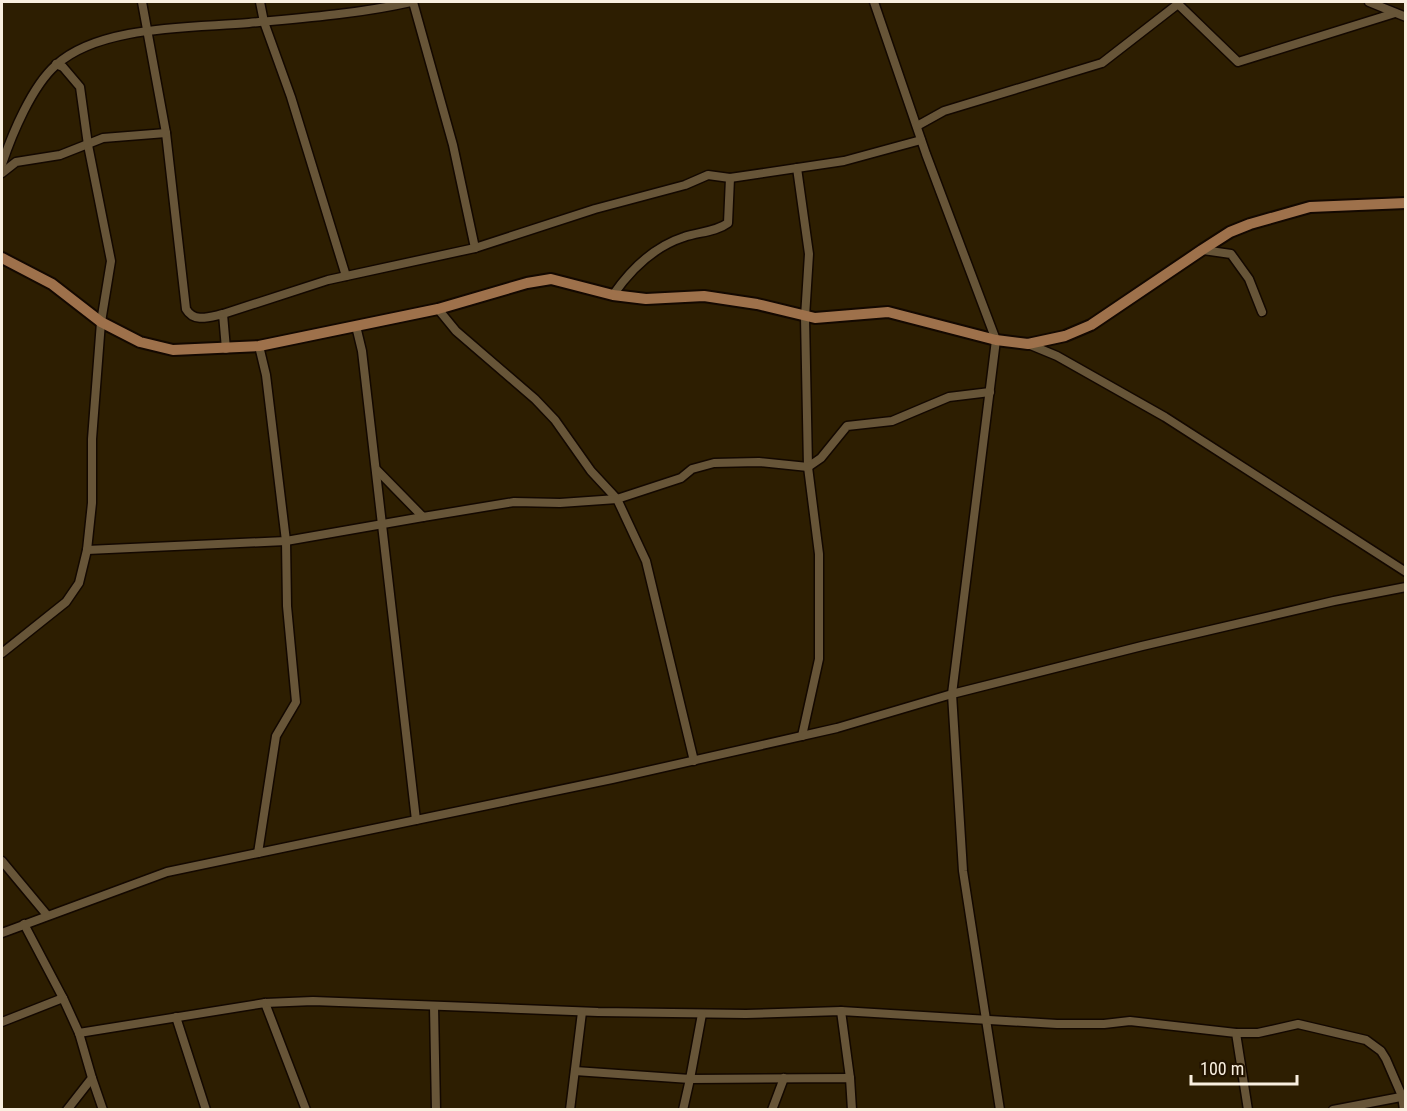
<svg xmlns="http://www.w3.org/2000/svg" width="1407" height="1111" viewBox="0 0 1407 1111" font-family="'Roboto Condensed',sans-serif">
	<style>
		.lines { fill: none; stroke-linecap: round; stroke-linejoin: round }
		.minor-casing { stroke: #130800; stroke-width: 11 }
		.major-casing { stroke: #130800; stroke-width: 14 }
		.minor { stroke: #675538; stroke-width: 8 }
		.major { stroke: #9e714b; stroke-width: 10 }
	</style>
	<rect width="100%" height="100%" fill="#2d1e01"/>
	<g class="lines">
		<g class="minor-casing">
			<g id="minor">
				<path d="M142,2L166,133L186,309C194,323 209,317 223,314L226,349"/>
				<polyline points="260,2 264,22 291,97 346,276"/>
				<polyline points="413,2 453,145 475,248"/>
				<polyline points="874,2 926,154 996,340 952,694 963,871 1000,1110"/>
				<polyline points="1369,2 1406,17"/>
				<polyline points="917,126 944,111 1102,63 1178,4 1238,62 1395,13"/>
				<path d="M2,164C12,134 32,86 56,65C100,25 192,28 249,23C302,18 358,14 411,2"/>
				<polyline points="797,168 809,254 805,317 808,467 819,554 819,659 802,736"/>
				<polyline points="2,173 16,162 60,155 103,138 166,133"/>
				<polyline points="1203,250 1231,254 1249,279 1262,312"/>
				<path d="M613,295C631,269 653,247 684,237C698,232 716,232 728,223L730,178"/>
				<polyline points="438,309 456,331 535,399 555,420 591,471 617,499 646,561 694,761"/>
				<polyline points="223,314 328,280 475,248 595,209 685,185 708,175 730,178 844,161 921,140"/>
				<polyline points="356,326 362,351 416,820"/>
				<polyline points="1028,344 1057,356 1165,417 1406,572"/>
				<polyline points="377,470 423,517 514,502 560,503 617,499 681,478 692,469 714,463 759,462 808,467 821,458 847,426 892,421 949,397 990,392"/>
				<polyline points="87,550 286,541 423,517"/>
				<polyline points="2,653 66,602 79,583 87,550 92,503 92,439 101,322 111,261 88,145 80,87 63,67 56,64"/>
				<polyline points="258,853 276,736 296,702 287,606 286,541 266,375 259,346"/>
				<polyline points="2,861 47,915"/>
				<polyline points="24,924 63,998"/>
				<polyline points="2,933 167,872 612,779 837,728 952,694 1142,646 1334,601 1406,587"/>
				<polyline points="265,1003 306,1110"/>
				<polyline points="434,1006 436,1110"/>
				<polyline points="841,1011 850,1078"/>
				<polyline points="176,1017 206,1110"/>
				<polyline points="2,1022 63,998 79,1033 92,1078 67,1110"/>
				<polyline points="79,1033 265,1003 313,1001 598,1012 746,1014 841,1011 1057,1024 1104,1024 1130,1021 1236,1033 1248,1110"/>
				<polyline points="1236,1033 1258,1033 1298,1024 1366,1040 1381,1051 1386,1059 1402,1096 1404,1110"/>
				<polyline points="575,1071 690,1079 702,1014"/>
				<polyline points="92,1078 103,1110"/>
				<polyline points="570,1110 582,1012"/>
				<polyline points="683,1110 690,1079 850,1078 852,1110"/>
				<polyline points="772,1110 784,1078"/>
				<polyline points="1333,1110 1406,1096"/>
			</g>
		</g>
		<g class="major-casing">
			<polyline id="major" points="2,258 52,284 101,322 140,342 173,350 259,346 438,309 527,283 551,279 613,295 646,299 704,296 757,304 815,318 888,312 996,340 1028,344 1065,336 1091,325 1202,250 1230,232 1250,224 1310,207 1406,203"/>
		</g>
		<use href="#minor" class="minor"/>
		<use href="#major" class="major"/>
	</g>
	<rect width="1407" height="1111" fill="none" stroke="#f9efdf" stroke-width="6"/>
	<path d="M1191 1075v9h106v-9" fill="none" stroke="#f9efdf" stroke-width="3"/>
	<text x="1200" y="1075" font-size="18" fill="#f9efdf" stroke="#231400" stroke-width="4.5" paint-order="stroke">100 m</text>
</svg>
